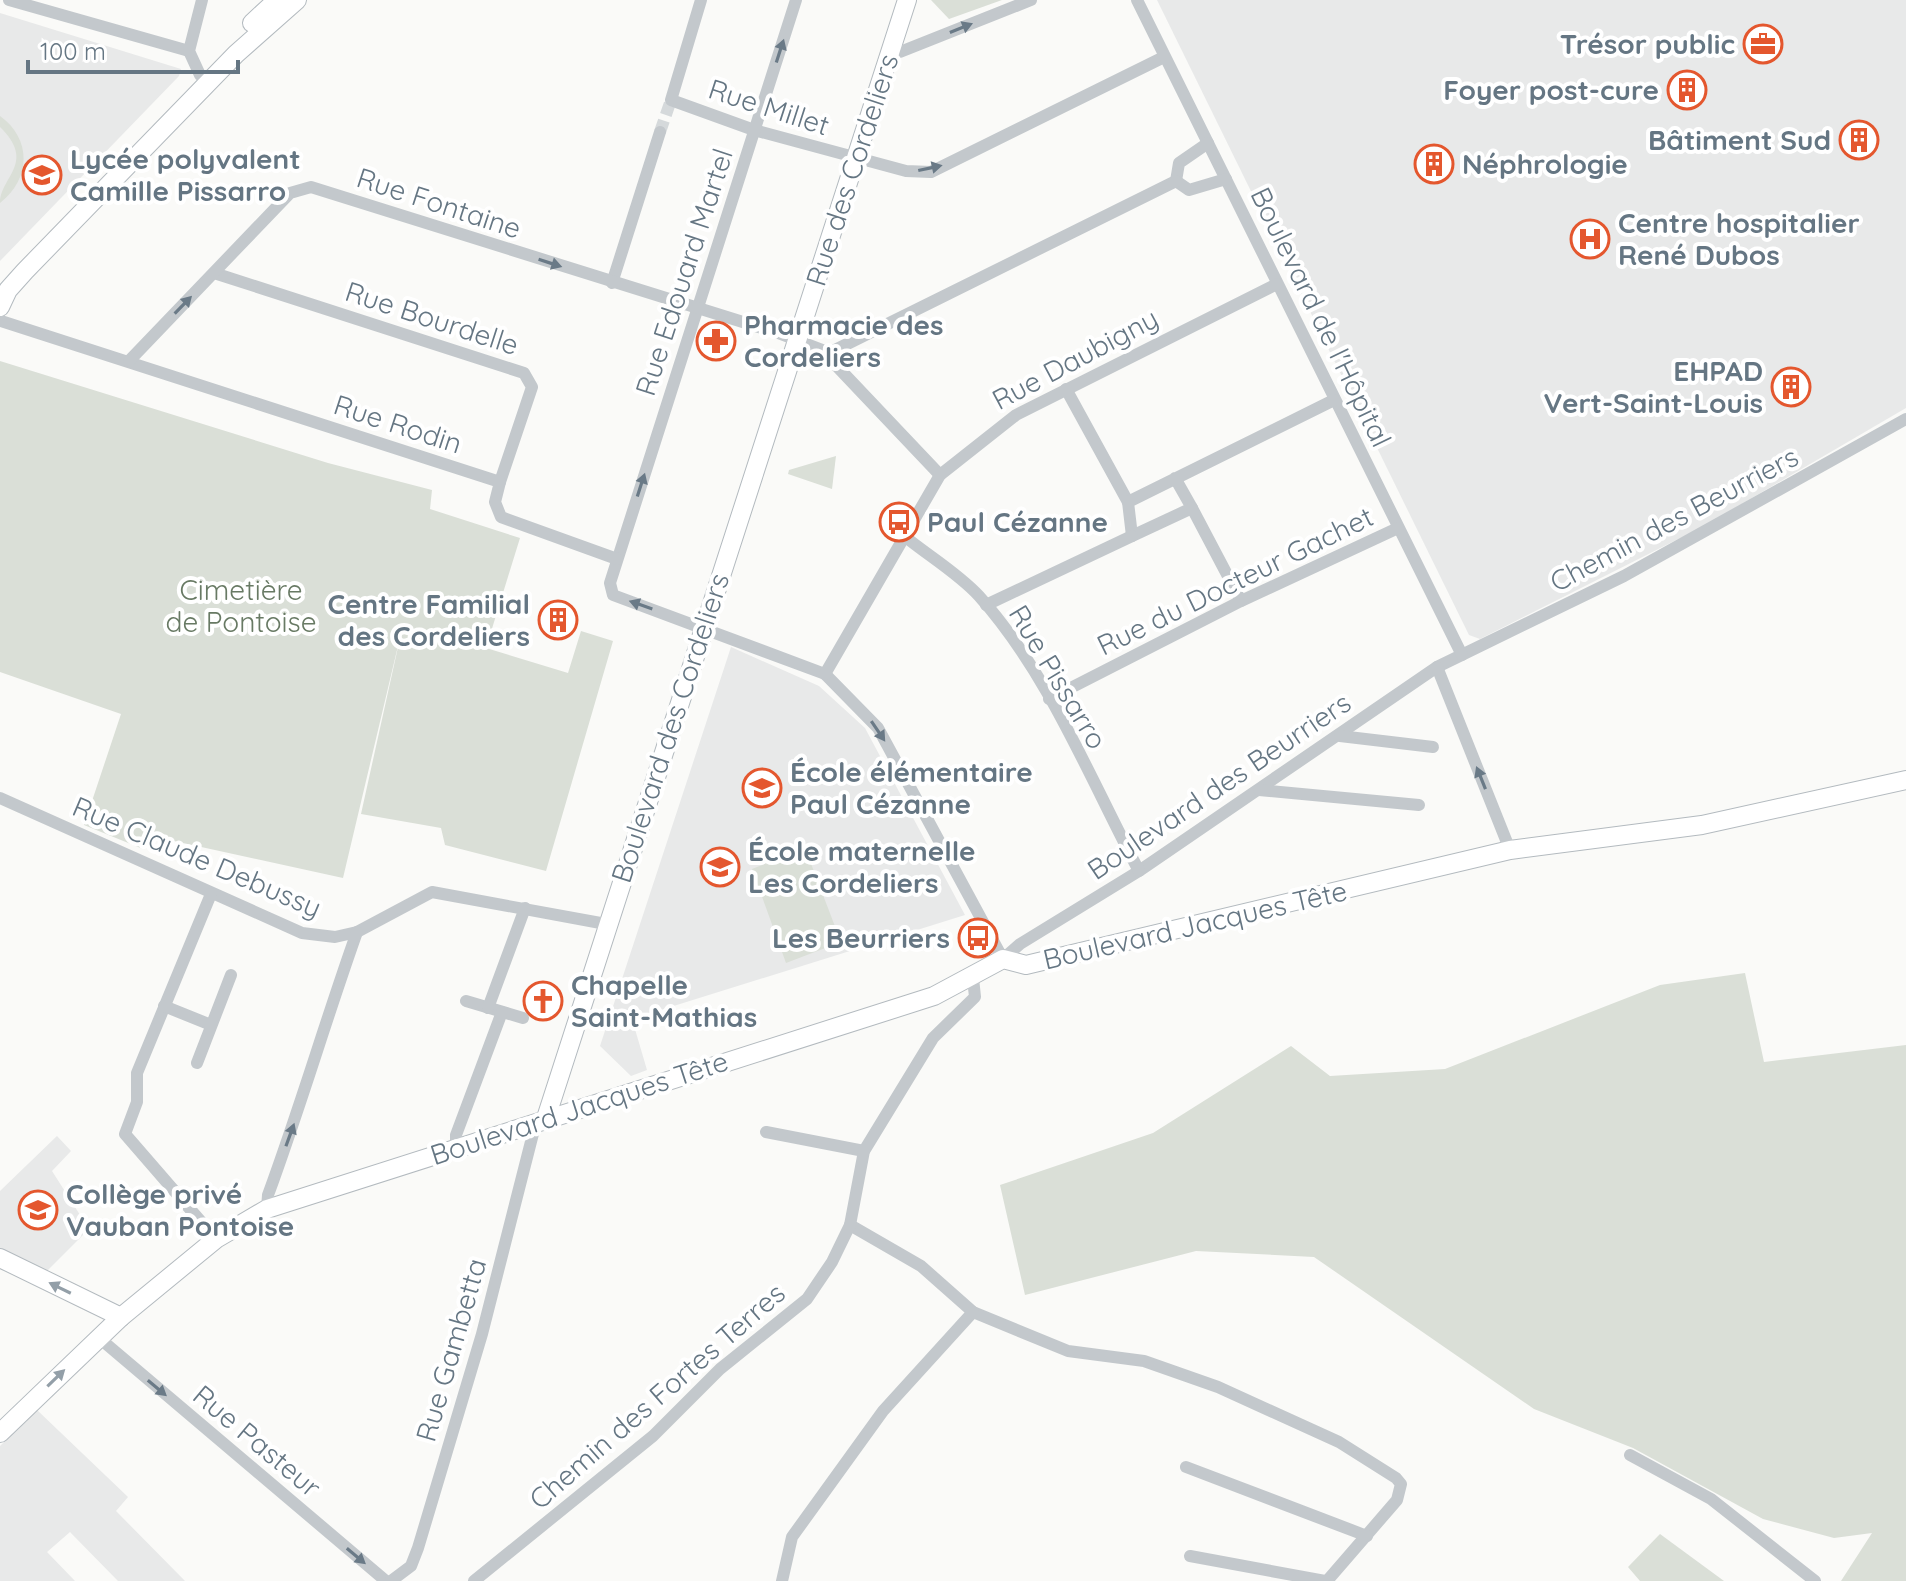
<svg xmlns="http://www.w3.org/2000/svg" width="1906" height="1581" viewBox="0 0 1906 1581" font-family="Quicksand,sans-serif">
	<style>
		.built { fill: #e8e9e9 }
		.green { fill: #dadfd7 }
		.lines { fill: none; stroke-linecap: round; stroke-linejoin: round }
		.street-tunnel { stroke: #d5d9db; stroke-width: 12; stroke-dasharray: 12 6; stroke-linecap: butt }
		.secondary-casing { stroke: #b3babf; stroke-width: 20 }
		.street { stroke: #c3c8cc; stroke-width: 12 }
		.secondary { stroke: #fff; stroke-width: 18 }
		.oneway { fill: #6a7a87 }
		.oneway2 { fill: #939fa8 }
		.labels { text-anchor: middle; stroke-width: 8; stroke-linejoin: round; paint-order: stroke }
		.poi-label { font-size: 28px; font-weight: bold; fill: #657683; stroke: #fff; text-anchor: start }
		.street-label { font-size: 28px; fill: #657683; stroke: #fff }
		.park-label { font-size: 28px; fill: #687a64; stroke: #fff }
	</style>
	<rect width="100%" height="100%" fill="#fafaf8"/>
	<g class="built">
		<polygon points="1157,0 1906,0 1906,408 1704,526 1480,639 1469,635"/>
		<polygon points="0,13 181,69 179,76 0,261"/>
		<polygon points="731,647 819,686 865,728 965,915 632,1019 647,1070 631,1076 600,1046"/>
		<polygon points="57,1136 71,1151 52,1171 89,1229 46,1272 0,1250 0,1191"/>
		<polygon points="37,1410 128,1497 116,1511 185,1581 118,1581 70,1532 47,1552 75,1581 0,1581 0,1446"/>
	</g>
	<g class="green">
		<polygon points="931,0 1002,0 949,19"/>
		<path d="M0,116C32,139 31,179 0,203C0,177 37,163 0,127Z"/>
		<polygon points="0,361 328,463 432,490 430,509 520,538 486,648 568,673 581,631 613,641 546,871 445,845 441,828 361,814 402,629 343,878 151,836 143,849 84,825 121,714 0,672"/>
		<polygon points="836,456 832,489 788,474 789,470"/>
		<polygon points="805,848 841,942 786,963 752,869"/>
		<polygon points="1745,973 1764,1062 1906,1045 1906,1581 1841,1581 1872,1533 1834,1538 1763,1519 1633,1448 1534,1409 1314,1257 1196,1251 1025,1295 1000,1185 1153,1133 1291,1046 1330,1076 1445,1069 1660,985"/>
		<polygon points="1660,1534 1724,1581 1640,1581 1628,1567"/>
	</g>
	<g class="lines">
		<polyline class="street-tunnel" points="660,132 671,100"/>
		<g class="secondary-casing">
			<g id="secondary">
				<polyline points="252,23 277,0"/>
				<polyline points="0,307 8,290 25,271 236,54 297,0"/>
				<polyline points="546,1118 907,0"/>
				<polyline points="0,1258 121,1317"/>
				<polyline points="0,1433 121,1317 216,1239 267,1209 934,996 1003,959 1026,965 1510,850 1702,825 1906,780"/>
			</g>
		</g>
		<g class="street">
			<polyline points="9,0 189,51"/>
			<polyline points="701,0 671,100 754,130 906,171 931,172 1164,57"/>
			<polyline points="796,0 610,583 613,595 825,674 878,728 1003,959 1020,944 1139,871 1437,667 1624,576 1906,419"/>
			<polyline points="1137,0 1462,655"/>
			<polyline points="891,51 900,52 1031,0"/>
			<polyline points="200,75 189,51 202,0"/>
			<polyline points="1176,181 1189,190 1226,179"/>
			<polyline points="1176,181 1179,163 1208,143"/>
			<polyline points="214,273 524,373 532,387 500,482"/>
			<polyline points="612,283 660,132"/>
			<polyline points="1,321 500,482 495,502 501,517 617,559"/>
			<polyline points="833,354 831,360 940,475"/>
			<polyline points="129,361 290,193 311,187 778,333 833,354 835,350 1176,181"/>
			<polyline points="1066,389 1128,502"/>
			<polyline points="1175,478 1192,508 1132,536 1128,502 1334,400"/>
			<polyline points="1192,508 1241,601"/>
			<path d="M903,535C927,555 958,573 979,596C1049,674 1090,779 1139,871"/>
			<polyline points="986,605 1132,536"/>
			<polyline points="1437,667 1510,850"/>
			<polyline points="825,674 940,475 1016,415 1277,284"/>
			<polyline points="1049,699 1241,601 1398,528"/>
			<polyline points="1340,736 1433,747"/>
			<polyline points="1259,790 1419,805"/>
			<polyline points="0,798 302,933 335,937 357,932 432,892 606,924"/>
			<polyline points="211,894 137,1073 137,1102 125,1134 216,1239"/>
			<polyline points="466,1001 523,1018"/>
			<polyline points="164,1006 211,1025"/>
			<polyline points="488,1008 525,908"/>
			<polyline points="197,1063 231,975"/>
			<polyline points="766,1132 864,1151"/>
			<polyline points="456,1147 456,1135 502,1012"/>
			<path d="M267,1209L268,1195C300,1108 326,1019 357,932"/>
			<polyline points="850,1225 921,1266 973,1312 1068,1351 1144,1361 1218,1387 1339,1442 1396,1478 1401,1484 1397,1500 1327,1581"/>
			<polyline points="98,1337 386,1581"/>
			<polyline points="1630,1455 1711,1499 1815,1581"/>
			<polyline points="1186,1467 1367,1536"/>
			<polyline points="1190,1556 1325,1581"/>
			<polyline points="391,1581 411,1566 418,1548 482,1334 536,1122"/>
			<polyline points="474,1581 653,1436 720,1369 807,1299 832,1262 850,1225 864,1151 933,1038 975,997 973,978"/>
			<polyline points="782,1581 792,1537 883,1411 973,1312"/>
		</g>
		<use href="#secondary" class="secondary"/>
	</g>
	<defs><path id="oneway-solid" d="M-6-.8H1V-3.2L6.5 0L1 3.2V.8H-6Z" transform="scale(2)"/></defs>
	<g class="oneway">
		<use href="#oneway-solid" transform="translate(961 28) rotate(-22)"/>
		<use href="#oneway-solid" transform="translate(780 51) rotate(-72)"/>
		<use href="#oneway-solid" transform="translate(930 168) rotate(-12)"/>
		<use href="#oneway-solid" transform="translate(550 263) rotate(18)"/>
		<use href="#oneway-solid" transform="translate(183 305) rotate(-46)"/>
		<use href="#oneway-solid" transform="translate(641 485) rotate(-72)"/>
		<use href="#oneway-solid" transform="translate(641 605) rotate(-161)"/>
		<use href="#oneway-solid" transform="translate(878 731) rotate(56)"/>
		<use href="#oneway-solid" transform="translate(1481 778) rotate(-112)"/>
		<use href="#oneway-solid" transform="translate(290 1135) rotate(-70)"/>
		<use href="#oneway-solid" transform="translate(157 1388) rotate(40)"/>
		<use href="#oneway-solid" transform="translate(356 1556) rotate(40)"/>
	</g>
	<g class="oneway2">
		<use href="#oneway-solid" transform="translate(60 1288) rotate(-154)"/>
		<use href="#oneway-solid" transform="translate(56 1378) rotate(-44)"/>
	</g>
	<defs>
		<g id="office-ring" transform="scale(2)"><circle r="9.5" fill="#fff" stroke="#e4572e" stroke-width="1.5"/><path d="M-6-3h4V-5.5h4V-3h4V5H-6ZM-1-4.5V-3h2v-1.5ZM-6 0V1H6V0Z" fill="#e4572e"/></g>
		<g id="building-ring" transform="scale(2)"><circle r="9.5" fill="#fff" stroke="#e4572e" stroke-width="1.5"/><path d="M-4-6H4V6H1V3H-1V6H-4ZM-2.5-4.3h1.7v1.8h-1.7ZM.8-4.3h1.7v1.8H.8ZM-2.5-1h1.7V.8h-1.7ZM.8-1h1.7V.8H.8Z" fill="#e4572e"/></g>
		<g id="school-ring" transform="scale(2)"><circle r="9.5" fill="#fff" stroke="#e4572e" stroke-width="1.5"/><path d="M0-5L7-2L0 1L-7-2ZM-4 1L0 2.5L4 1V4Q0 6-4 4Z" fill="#e4572e"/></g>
		<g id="hospital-ring" transform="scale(2)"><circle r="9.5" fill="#fff" stroke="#e4572e" stroke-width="1.5"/><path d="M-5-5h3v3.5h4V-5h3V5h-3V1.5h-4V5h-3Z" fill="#e4572e"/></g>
		<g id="pharmacy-ring" transform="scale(2)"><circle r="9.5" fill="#fff" stroke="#e4572e" stroke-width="1.5"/><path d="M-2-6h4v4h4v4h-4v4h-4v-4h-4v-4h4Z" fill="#e4572e"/></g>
		<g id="bus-ring" transform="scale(2)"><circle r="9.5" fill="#fff" stroke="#e4572e" stroke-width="1.5"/><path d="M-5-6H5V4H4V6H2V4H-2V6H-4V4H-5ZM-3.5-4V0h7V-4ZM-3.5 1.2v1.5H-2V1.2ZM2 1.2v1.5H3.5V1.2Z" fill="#e4572e"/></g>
		<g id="church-ring" transform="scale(2)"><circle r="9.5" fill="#fff" stroke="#e4572e" stroke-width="1.5"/><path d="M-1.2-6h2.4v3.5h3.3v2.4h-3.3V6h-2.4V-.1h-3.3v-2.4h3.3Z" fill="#e4572e"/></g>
	</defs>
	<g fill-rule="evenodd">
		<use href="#office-ring" x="1763" y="44"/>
		<use href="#building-ring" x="1687" y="90"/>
		<use href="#building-ring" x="1859" y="140"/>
		<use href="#building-ring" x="1434" y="164"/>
		<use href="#school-ring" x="42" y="175"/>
		<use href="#hospital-ring" x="1590" y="239"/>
		<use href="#pharmacy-ring" x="716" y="341"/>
		<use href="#building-ring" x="1791" y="387"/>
		<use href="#bus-ring" x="899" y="522"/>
		<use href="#building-ring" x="558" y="620"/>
		<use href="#school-ring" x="762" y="788"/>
		<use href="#school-ring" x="720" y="867"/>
		<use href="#bus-ring" x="978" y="938"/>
		<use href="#church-ring" x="543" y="1001"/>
		<use href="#school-ring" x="38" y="1210"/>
	</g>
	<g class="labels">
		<g class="poi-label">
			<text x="1735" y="54" text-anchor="end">Trésor public</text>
			<text x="1659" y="100" text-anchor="end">Foyer post-cure</text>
			<text x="1831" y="150" text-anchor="end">Bâtiment Sud</text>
			<text x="70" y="169">Lycée polyvalent<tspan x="70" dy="32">Camille Pissarro</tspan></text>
			<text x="1462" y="174">Néphrologie</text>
			<text x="1618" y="233">Centre hospitalier<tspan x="1618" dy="32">René Dubos</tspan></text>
			<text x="744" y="335">Pharmacie des<tspan x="744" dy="32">Cordeliers</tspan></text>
			<text x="1763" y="381" text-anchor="end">EHPAD<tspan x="1763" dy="32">Vert-Saint-Louis</tspan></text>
			<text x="927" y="532">Paul Cézanne</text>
			<text x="530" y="614" text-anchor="end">Centre Familial<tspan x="530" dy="32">des Cordeliers</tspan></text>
			<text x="790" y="782">École élémentaire<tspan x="790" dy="32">Paul Cézanne</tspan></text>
			<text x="748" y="861">École maternelle<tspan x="748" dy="32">Les Cordeliers</tspan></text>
			<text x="950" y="948" text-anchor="end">Les Beurriers</text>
			<text x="571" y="995">Chapelle<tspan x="571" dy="32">Saint-Mathias</tspan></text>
			<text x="66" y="1204">Collège privé<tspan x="66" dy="32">Vauban Pontoise</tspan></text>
		</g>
		<g class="street-label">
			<text transform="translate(769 107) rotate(18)" y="10">Rue Millet</text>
			<text transform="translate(852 170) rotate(-72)" y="10">Rue des Cordeliers</text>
			<text transform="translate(439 203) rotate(18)" y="10">Rue Fontaine</text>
			<text transform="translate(684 272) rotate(-72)" y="10">Rue Edouard Martel</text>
			<text transform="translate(1321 317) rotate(64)" y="10">Boulevard de l'Hôpital</text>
			<text transform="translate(432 318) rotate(18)" y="10">Rue Bourdelle</text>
			<text transform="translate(1075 359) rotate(-28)" y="10">Rue Daubigny</text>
			<text transform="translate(398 424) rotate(18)" y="10">Rue Rodin</text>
			<text transform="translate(1674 519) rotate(-28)" y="10">Chemin des Beurriers</text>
			<text transform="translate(1235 581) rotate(-26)" y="10">Rue du Docteur Gachet</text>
			<text transform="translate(1058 677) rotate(59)" y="10">Rue Pissarro</text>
			<text transform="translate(670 728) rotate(-72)" y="10">Boulevard des Cordeliers</text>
			<text transform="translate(1219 786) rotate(-34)" y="10">Boulevard des Beurriers</text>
			<text transform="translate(197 857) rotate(23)" y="10">Rue Claude Debussy</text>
			<text transform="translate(1195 925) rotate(-13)" y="10">Boulevard Jacques Tête</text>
			<text transform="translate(579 1108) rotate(-18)" y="10">Boulevard Jacques Tête</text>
			<text transform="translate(451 1350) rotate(-74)" y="10">Rue Gambetta</text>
			<text transform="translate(657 1396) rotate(-41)" y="10">Chemin des Fortes Terres</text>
			<text transform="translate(257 1441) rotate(40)" y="10">Rue Pasteur</text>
		</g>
		<g class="park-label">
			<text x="241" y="600">Cimetière<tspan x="241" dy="32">de Pontoise</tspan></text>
		</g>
	</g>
	<path d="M28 60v12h210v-12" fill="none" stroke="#657683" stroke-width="4"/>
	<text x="40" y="60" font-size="24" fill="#657683" stroke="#ffffff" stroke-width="6" paint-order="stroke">100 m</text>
</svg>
